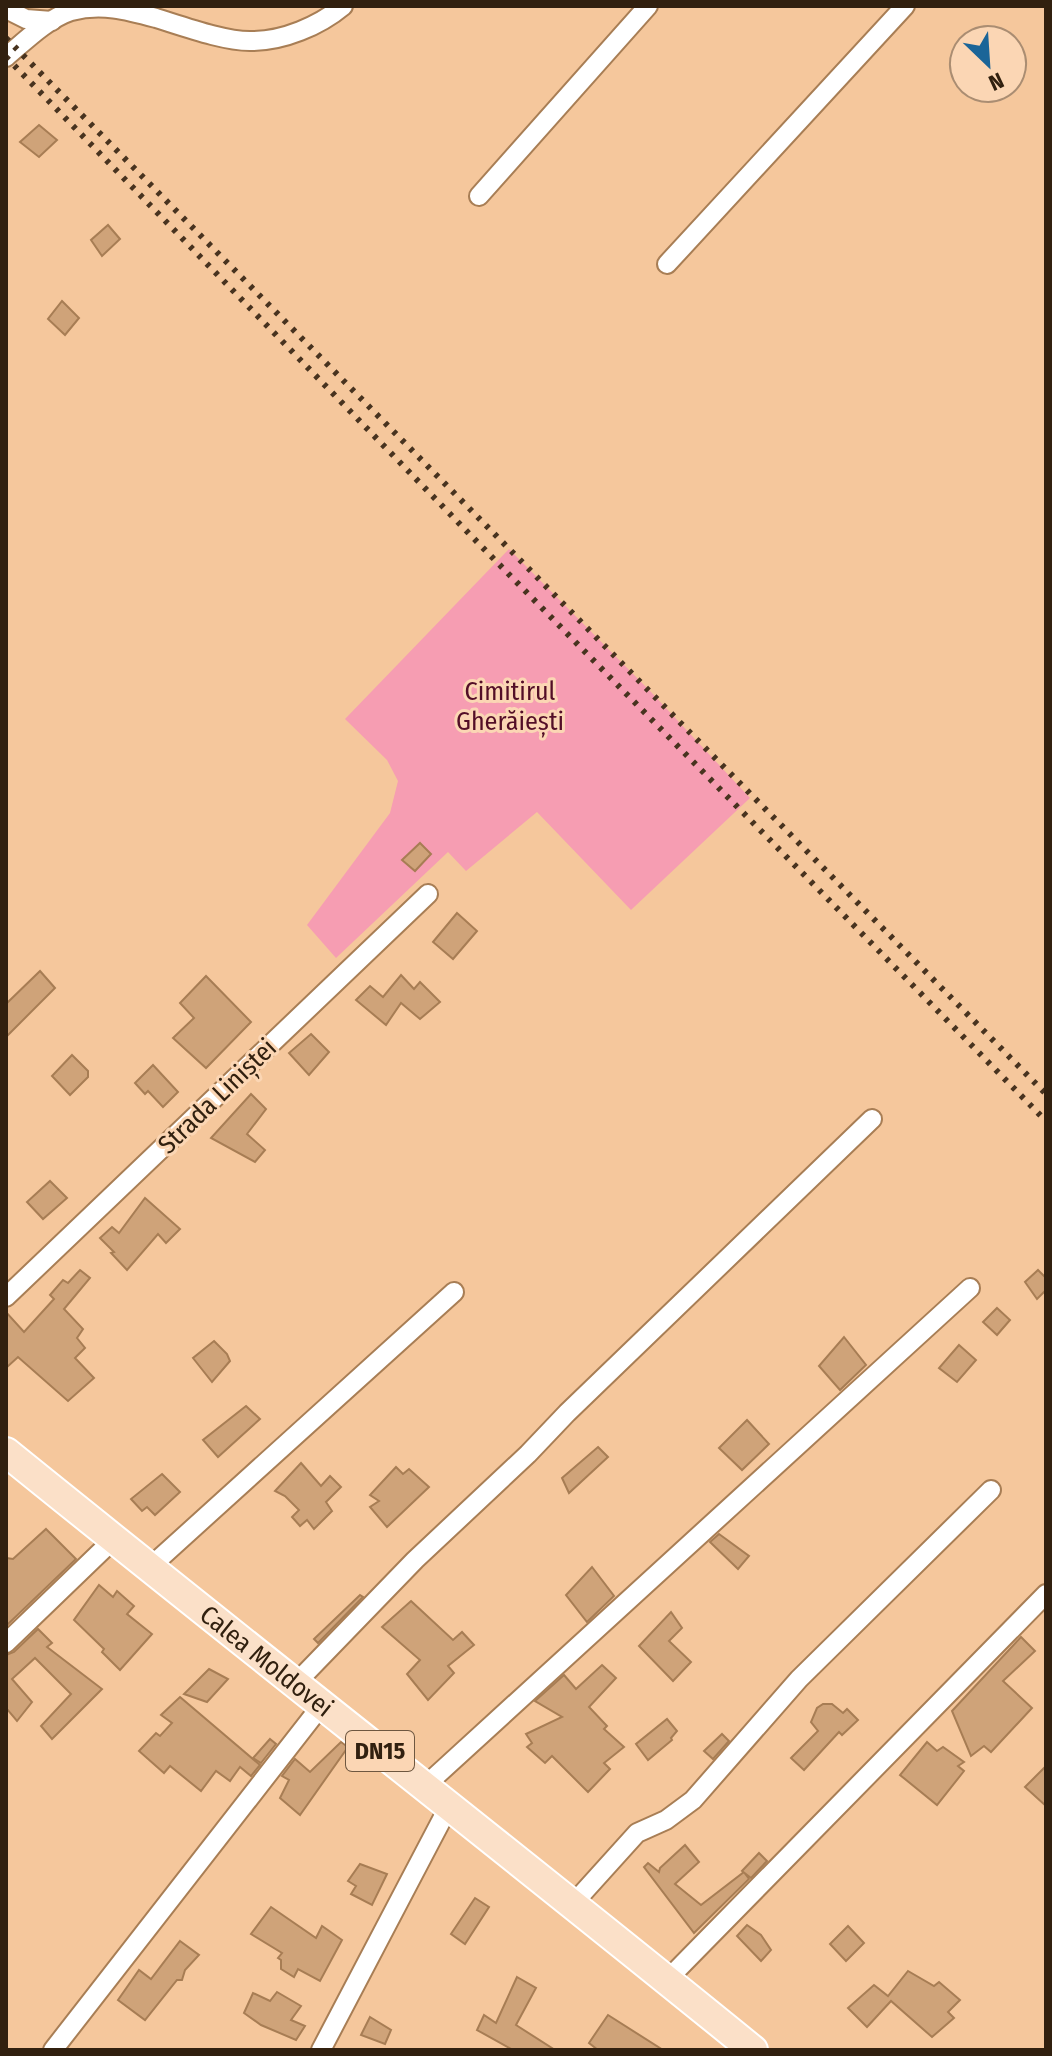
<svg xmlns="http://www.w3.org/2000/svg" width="1052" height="2056" viewBox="0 0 1052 2056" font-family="'Fira Sans Condensed',sans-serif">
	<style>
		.green { fill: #f69db2 }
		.building { fill: #cfa379; stroke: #a77d54; stroke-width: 2 }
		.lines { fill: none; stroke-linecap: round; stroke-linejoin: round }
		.street-casing { stroke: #a87e55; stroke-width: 22 }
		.primary-casing { stroke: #fff; stroke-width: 32 }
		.street { stroke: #fff; stroke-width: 18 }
		.primary { stroke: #fbe0c8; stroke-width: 28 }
		.rail { stroke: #48331f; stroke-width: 6; stroke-dasharray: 4 8; stroke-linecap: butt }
		.labels { text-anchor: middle; stroke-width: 6; stroke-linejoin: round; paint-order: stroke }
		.shield { fill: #fbd6b4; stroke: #6e5740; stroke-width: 2 }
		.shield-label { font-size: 24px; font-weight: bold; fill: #31200f }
		.park-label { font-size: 26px; fill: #530e27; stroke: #fbd6b4 }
		.street-label { font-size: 26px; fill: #31200f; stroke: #fbd6b4 }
	</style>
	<rect width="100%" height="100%" fill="#f5c79c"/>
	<polygon class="green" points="509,549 651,692 750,798 631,910 537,812 466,871 448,852 336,958 307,925 390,813 398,781 387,760 345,719"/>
	<g class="building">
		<polygon points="39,125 57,140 39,157 20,142"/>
		<polygon points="108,225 120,239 102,256 91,240"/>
		<polygon points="62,301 79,318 65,335 48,319"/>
		<polygon points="420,843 431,854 415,871 402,860"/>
		<polygon points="457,913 477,931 453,959 433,942"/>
		<polygon points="40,971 55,988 6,1037 6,1004"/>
		<polygon points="401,975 414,989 420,982 440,1002 420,1019 401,1003 386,1025 356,1000 370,986 383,997"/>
		<polygon points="206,976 251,1022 206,1068 173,1038 194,1018 180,1003"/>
		<polygon points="311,1034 329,1052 309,1075 289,1053"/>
		<polygon points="72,1055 88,1071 88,1077 70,1095 52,1076"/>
		<polygon points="153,1065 178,1092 163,1107 148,1091 145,1094 135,1083"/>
		<polygon points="251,1094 266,1109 247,1134 265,1150 255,1162 211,1138"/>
		<polygon points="50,1181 67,1198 43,1219 27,1202"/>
		<polygon points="145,1198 180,1229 166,1243 158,1234 127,1270 111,1253 114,1252 100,1238 112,1227 119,1233"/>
		<polygon points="80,1270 90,1278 64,1309 83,1329 77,1338 85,1348 75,1358 94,1378 68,1401 18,1357 6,1368 6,1312 24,1332 54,1299 50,1295 63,1280 68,1283"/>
		<polygon points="1038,1270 1046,1278 1046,1290 1037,1299 1025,1282"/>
		<polygon points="997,1308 1010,1320 997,1335 983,1322"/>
		<polygon points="844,1337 866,1365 840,1390 819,1366"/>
		<polygon points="214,1341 227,1354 230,1361 212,1382 193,1358"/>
		<polygon points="959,1345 976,1360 957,1382 939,1368"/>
		<polygon points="246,1406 260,1419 218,1457 203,1440"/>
		<polygon points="747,1420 769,1444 742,1470 719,1448"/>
		<polygon points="598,1447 608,1457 569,1493 562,1478"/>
		<polygon points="301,1463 321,1486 330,1476 341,1487 326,1502 332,1511 314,1529 307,1520 300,1526 292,1517 299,1510 285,1496 275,1491"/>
		<polygon points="396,1467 403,1474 409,1469 429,1487 387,1527 370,1507 379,1501 370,1495"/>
		<polygon points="162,1474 180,1492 155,1515 147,1507 142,1511 131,1499"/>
		<polygon points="46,1529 76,1559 6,1626 6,1558 13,1559"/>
		<polygon points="719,1534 749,1556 738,1569 710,1542"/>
		<polygon points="592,1567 614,1596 587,1622 566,1595"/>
		<polygon points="99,1585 113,1597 117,1591 134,1606 127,1614 152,1634 120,1670 102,1652 104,1649 74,1620"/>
		<polygon points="360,1595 363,1597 318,1643 314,1639"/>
		<polygon points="411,1601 453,1640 462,1632 474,1645 448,1666 454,1673 428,1700 407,1674 420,1660 382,1627"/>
		<polygon points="671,1612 682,1628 669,1641 691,1662 673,1681 639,1646"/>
		<polygon points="38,1629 52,1643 47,1647 102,1689 52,1739 41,1726 71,1694 35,1658 12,1679 32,1702 17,1721 6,1708 6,1655 14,1652"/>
		<polygon points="1021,1637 1035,1651 1003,1681 1032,1708 991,1752 984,1746 971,1756 952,1711"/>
		<polygon points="602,1665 616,1678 589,1707 607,1726 604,1729 624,1747 604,1763 610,1769 588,1792 552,1756 545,1763 527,1747 532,1743 526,1734 562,1717 535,1701 564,1675 576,1689"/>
		<polygon points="209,1669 228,1679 207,1702 184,1694"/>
		<polygon points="180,1697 260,1765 251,1776 240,1767 230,1781 216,1771 201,1791 170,1766 164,1773 139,1751 156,1733 160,1736 172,1723 161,1715"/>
		<polygon points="823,1704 832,1704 843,1713 847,1709 858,1720 842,1735 839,1732 804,1770 791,1758 818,1731 811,1722 817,1708"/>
		<polygon points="667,1719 677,1731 671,1738 672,1740 648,1760 636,1744"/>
		<polygon points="722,1734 729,1741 713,1759 704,1751"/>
		<polygon points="270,1739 276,1744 261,1763 253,1758"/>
		<polygon points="341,1742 348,1747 300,1815 280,1798 289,1780 282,1776 295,1759 310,1772"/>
		<polygon points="927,1742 937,1751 943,1747 964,1762 958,1766 964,1771 937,1805 900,1775"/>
		<polygon points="1046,1766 1046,1806 1025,1787"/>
		<polygon points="685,1845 699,1862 675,1884 701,1905 744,1872 749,1879 694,1933 644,1867 648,1863 659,1872 660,1868"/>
		<polygon points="759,1853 767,1861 751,1878 742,1871"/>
		<polygon points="360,1864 387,1874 372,1905 351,1894 356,1886 348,1881"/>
		<polygon points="475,1898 489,1907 465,1944 451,1934"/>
		<polygon points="271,1907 316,1938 322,1926 342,1940 320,1981 298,1969 294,1977 281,1969 281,1960 278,1958 282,1953 251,1934"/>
		<polygon points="747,1925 761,1935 771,1950 761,1961 737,1936"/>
		<polygon points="848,1926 864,1943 846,1961 830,1944"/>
		<polygon points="180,1941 199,1955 185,1970 182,1980 177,1980 145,2020 118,2000 139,1970 151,1979"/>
		<polygon points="908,1971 934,1986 939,1982 960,2000 948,2012 954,2018 932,2037 891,2001 867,2027 848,2008 874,1985 888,1996"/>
		<polygon points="517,1977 536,1988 516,2025 555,2050 513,2050 477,2030 484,2015 496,2023"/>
		<polygon points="277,1992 301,2006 291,2020 305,2026 296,2040 261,2025 244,2013 253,1993 270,2001"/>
		<polygon points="608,2015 663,2050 598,2050 589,2043"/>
		<polygon points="370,2017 391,2030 385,2044 361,2035"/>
	</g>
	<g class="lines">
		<g class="street-casing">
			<g id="street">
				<polyline points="6,9 26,19 52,21"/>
				<path d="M6,57C25,41 47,19 71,11C101,3 127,10 156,18C182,26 226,42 252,41C283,41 319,26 343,6"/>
				<polyline points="479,196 648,6"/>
				<polyline points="667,264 905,6"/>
				<polyline points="6,1297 428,894"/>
				<polyline points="149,1568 454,1292"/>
				<polyline points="6,1643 114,1539"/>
				<polyline points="295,1684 415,1560 528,1454 567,1413 872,1119"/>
				<polyline points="426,1785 970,1288"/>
				<polyline points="572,1905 637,1833 666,1820 693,1800 799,1679 991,1490"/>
				<polyline points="667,1980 1046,1594"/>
				<polyline points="53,2050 321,1706"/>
				<polyline points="321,2050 449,1806"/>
			</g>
		</g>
		<g class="primary-casing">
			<g id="primary">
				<path id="s1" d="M6,1452C254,1653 505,1848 753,2050"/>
			</g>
		</g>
		<use href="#street" class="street"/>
		<use href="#primary" class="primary"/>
		<g class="rail">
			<polyline points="6,38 1046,1094"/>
			<polyline points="6,57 486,551 1046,1121"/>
		</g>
	</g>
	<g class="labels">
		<rect class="shield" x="346" y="1731" width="68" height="40" rx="6"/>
		<g class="shield-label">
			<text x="380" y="1759">DN15</text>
		</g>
		<g class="park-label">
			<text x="510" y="700">Cimitirul<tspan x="510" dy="30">Gherăiești</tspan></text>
		</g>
		<g class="street-label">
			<text transform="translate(217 1096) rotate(-44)" y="9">Strada Liniștei</text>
			<text dy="9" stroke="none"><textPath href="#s1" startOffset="334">Calea Moldovei</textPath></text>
		</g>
	</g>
	<rect width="1052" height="2056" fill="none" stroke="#31200f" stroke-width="16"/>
	<g transform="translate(988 64) rotate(155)"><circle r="38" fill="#fbd6b4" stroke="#aa8d72" stroke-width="2"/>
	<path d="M0-6L14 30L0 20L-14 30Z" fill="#1b6598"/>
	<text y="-12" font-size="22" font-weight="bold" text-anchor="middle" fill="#31200f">N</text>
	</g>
</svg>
